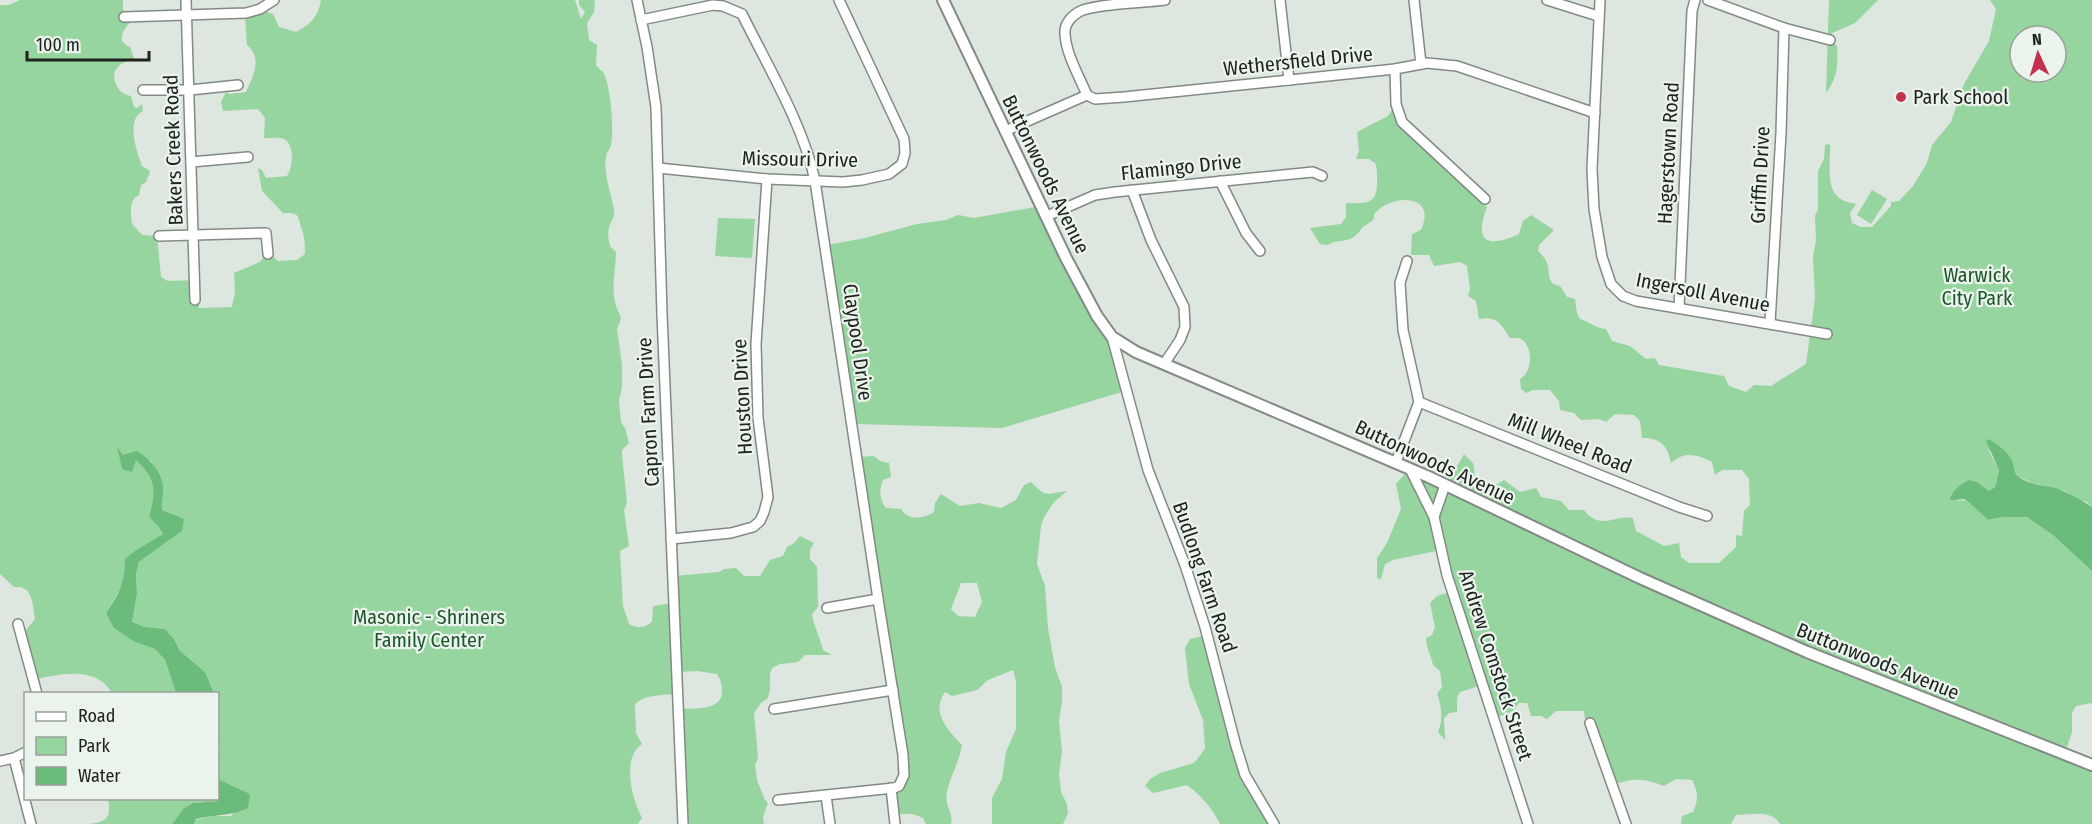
<svg xmlns="http://www.w3.org/2000/svg" width="2092" height="824" viewBox="0 0 2092 824" font-family="'Fira Sans Condensed',sans-serif">
	<style>
		.green { fill: #96d4a0; fill-rule: evenodd }
		.water { fill: #6bbc7b }
		.lines { fill: none; stroke-linecap: round; stroke-linejoin: round }
		.minor-casing { stroke: #828a83; stroke-width: 12 }
		.tertiary-casing { stroke: #828a83; stroke-width: 14 }
		.minor { stroke: #fff; stroke-width: 9 }
		.tertiary { stroke: #fff; stroke-width: 10 }
		.poi-dot { fill: #c2324f; stroke: #ebf4ec; stroke-width: 2 }
		.labels { text-anchor: middle; stroke-width: 4.5; stroke-linejoin: round; paint-order: stroke }
		.street-label { font-size: 20px; fill: #202320; stroke: #ebf4ec }
		.poi-label { font-size: 20px; fill: #202320; stroke: #ebf4ec; text-anchor: start }
		.park-label { font-size: 20px; fill: #1d562c; stroke: #ebf4ec }
	</style>
	<rect width="100%" height="100%" fill="#dde6df"/>
	<g class="green">
		<path d="M20,0H123V10L133,19C125,28 114,40 130,47L134,59C130,61 123,62 120,65C108,74 116,94 131,96L134,107L137,108L142,104L143,111C125,120 137,152 142,166L150,171L146,182L141,185L139,195C128,200 131,213 132,224L142,235L157,236L161,277L168,281L196,280L199,308L232,307L235,292L234,273L260,262L263,258L262,235L274,257L278,261L297,260L305,254C305,244 305,239 302,230C297,215 301,213 283,213L262,191L258,168L262,170L266,178L287,176C293,168 295,144 284,139C279,137 270,138 264,138L265,118L258,109L223,111L221,102L226,92L229,94L246,92C253,77 263,58 247,45L245,17L264,11L273,14L279,27L296,32C310,25 319,16 321,0H575L581,19L585,12L579,5V0H595L594,12L587,23L589,40L597,45L596,65C598,68 601,70 603,72C611,86 614,129 611,145C610,150 606,152 606,157C603,175 612,194 614,211C615,219 610,221 609,228C607,234 609,241 610,246L616,252C616,268 611,285 615,302C617,314 625,314 617,329L622,365V386L619,401L621,422L625,428L629,443L622,450V455L627,503L624,510L629,546L620,551L623,606L629,624C639,629 643,628 652,622L653,606L674,603V576L719,572L724,569L736,568L744,576H760L770,560L783,556L787,547L794,543L800,536L814,543L810,550V559L817,567L818,607L812,614C814,627 820,637 823,650L832,655H805L798,662L780,664L772,668L770,674V690L768,698L761,703L754,713L758,758L755,765L757,780L765,800L768,803L763,817L764,824H684L680,709C693,708 721,711 722,693C722,685 721,680 717,674L697,671L679,672L678,694C664,695 646,694 635,704L636,733L642,744C621,758 632,799 642,818L638,824H194L196,820L211,816H231L250,794L218,779L220,742L218,737V694L214,693L205,672L180,651L174,639L165,629L145,627L132,622L137,594L136,574L139,562L182,531L174,515L162,510L160,500L163,486L151,461L123,455L118,447L122,469L136,460C157,481 157,489 149,517L158,526L163,534C135,553 124,586 106,613L135,642L155,649L165,660L176,693H112C96,665 59,674 33,680L22,635L35,619L32,600L28,591L21,587H14L0,574V5H9Z"/>
		<path d="M1829,0H1878L1855,23L1832,33L1830,40L1837,46C1838,65 1838,77 1826,93Z"/>
		<path d="M1990,0H2092V507L2087,502L2078,500L2065,491L2032,483L2018,476L2013,469L1988,449L1999,470L1995,487L1989,491L1981,485L1956,501C1971,497 1979,510 1988,520L2003,517H2027L2054,536L2092,571V703L2076,706L2072,713V732L2065,753L2092,764V824H1780C1771,809 1751,815 1736,815L1731,824H1681L1682,816L1693,812C1699,799 1698,792 1692,780L1676,779L1664,786C1643,778 1635,778 1615,784L1594,727L1585,719L1584,711H1556L1547,719L1541,716H1531L1527,703H1519L1513,711L1495,718L1482,685L1460,692L1457,698V712L1449,713L1444,718L1445,740L1438,732C1443,721 1442,706 1437,694L1442,687L1440,671L1433,665C1431,655 1426,648 1426,638L1432,635L1435,627L1430,603L1437,596L1453,591L1441,550L1393,560L1385,564L1381,579L1377,578V558L1387,543L1401,509L1396,484L1409,469L1447,485C1452,471 1459,465 1464,454L1473,463L1476,482L1490,489L1504,480L1520,492L1536,488L1541,497L1561,501L1569,510H1584C1600,531 1614,515 1633,518L1636,531L1664,546L1679,543L1681,557L1689,563H1719L1736,547V535L1742,536L1744,511L1750,505L1749,479L1742,470H1722L1715,475L1712,462C1696,454 1685,451 1671,463C1667,444 1660,438 1642,438L1640,421L1634,415L1615,414L1606,422L1599,419L1581,420L1574,413L1560,410L1559,401L1550,390H1533L1526,393L1521,389L1520,379C1534,371 1533,343 1519,338C1518,338 1511,338 1510,338C1500,323 1497,316 1479,319L1476,301L1468,296L1470,289L1467,266L1460,262L1434,266L1429,255H1411L1412,234L1421,230C1438,192 1391,195 1376,212C1370,219 1378,214 1372,221C1370,223 1367,224 1364,226C1361,229 1358,234 1355,236C1347,243 1336,239 1328,245L1320,244L1310,228L1341,224L1346,217V203C1364,203 1377,206 1377,183C1377,176 1378,170 1375,163L1369,159H1356L1359,151L1357,132L1388,116L1395,105L1403,123L1487,207C1474,241 1486,249 1519,234L1523,221L1531,215L1554,230L1539,245L1538,251C1541,254 1546,259 1547,263C1551,274 1545,283 1560,286L1567,297L1575,299L1577,313L1580,319C1590,322 1595,328 1606,329L1612,341L1630,346L1646,359L1655,358L1659,365L1724,376L1729,386L1746,392L1754,385L1771,386L1806,364L1815,298L1813,257L1816,240L1815,216L1818,209V171L1824,159L1825,145L1829,144L1830,145C1831,164 1823,194 1847,202C1850,203 1853,203 1856,204L1850,213L1852,223L1861,227H1872L1891,206V202L1899,201L1913,186L1927,163L1932,145L1951,122L1964,84L1989,41L1996,9ZM2020,36H2056V72H2020Z"/>
		<polygon points="1872,190 1887,199 1871,224 1857,215"/>
		<polygon points="1041,206 1097,316 1122,345 1121,370 1125,391 1002,428 854,424 827,245 865,238 917,224 946,220 958,215 974,218"/>
		<polygon points="718,218 755,219 752,258 715,256"/>
		<path d="M874,456L880,461L889,463L891,477L883,480C879,490 879,500 886,508L901,509C908,521 924,519 934,512L935,503L941,494L960,506L979,503L1001,508L1016,500L1024,485L1031,482C1047,498 1045,494 1067,491L1054,502L1044,517L1041,526L1037,564L1045,586L1048,628L1055,667L1062,687V702L1059,721L1062,752L1059,774L1061,792L1067,804L1068,813L1063,824H992V798L1002,779L1006,752L1016,729V681L1013,670L988,680L977,690L952,696L945,692C930,713 949,731 962,745C959,762 951,775 947,791C944,807 954,813 951,824H926L923,818L913,814H896L894,788L904,776L858,457ZM961,583H977L982,602L975,617L958,616L951,609Z"/>
		<path d="M1207,635L1245,773L1273,824H1220C1212,808 1202,796 1187,785L1153,793L1145,786L1150,779L1160,773L1194,763L1205,749L1203,720L1189,684L1185,648L1190,639Z"/>
		<path d="M216,798L221,801L193,803L184,808L172,824H89C108,822 111,817 108,799Z"/>
	</g>
	<g class="water">
		<path d="M1989,439C1996,444 2009,452 2012,461C2015,468 2013,472 2019,477C2030,485 2043,485 2055,488C2061,489 2087,503 2092,507V571L2054,536L2027,517H2003L1988,520L1970,503L1964,499L1950,500C1951,491 1961,484 1969,480L1977,482L1989,491L1995,487L1999,470L1986,441Z"/>
		<path d="M117,446L123,455L137,451C149,459 161,470 163,486C164,494 161,502 162,510L184,519L182,531L139,562L136,574L137,594L132,622L145,627L165,629L174,639L180,651L205,672L214,693H176L165,660L155,649L135,642L114,628L106,613C119,594 125,583 125,559L135,551L163,534L158,526L149,517C156,491 157,480 136,460L132,472L122,469Z"/>
		<path d="M218,779L250,794L248,808C228,817 216,814 196,819L194,824H172L184,808L193,803L219,801L216,799Z"/>
	</g>
	<g class="lines">
		<g class="minor-casing">
			<g id="minor">
				<polyline points="186,0 195,300"/>
				<polyline points="637,0 647,47 656,107 662,314 683,824"/>
				<polyline points="1280,0 1289,80"/>
				<polyline points="1414,0 1421,64"/>
				<polyline points="1547,0 1598,16"/>
				<polyline points="1600,0 1592,169 1594,209 1602,257 1611,284 1623,296 1636,301 1827,334"/>
				<polyline points="1708,0 1784,28 1830,40"/>
				<polyline points="124,17 246,13 260,9 274,0"/>
				<path d="M641,20L713,5L723,6L742,14C767,65 804,126 815,181L878,599L903,755L904,775L899,786L894,788L778,800"/>
				<polyline points="1395,69 1396,104 1402,122 1485,199"/>
				<polyline points="143,90 190,90 238,85"/>
				<path d="M1087,95C1079,76 1066,54 1065,34C1064,23 1073,14 1083,10C1103,3 1143,3 1165,0"/>
				<polyline points="1005,131 1087,95 1095,99 1124,97 1395,69 1427,63 1457,66 1595,113"/>
				<polyline points="191,162 248,157"/>
				<polyline points="658,168 767,179 843,182 862,180 889,174 902,164 905,153 904,139 839,0"/>
				<polyline points="1220,181 1246,233 1260,251"/>
				<polyline points="1132,190 1151,240 1184,307 1185,327 1180,340 1164,364"/>
				<polyline points="1047,216 1095,195 1115,192 1313,172 1322,176"/>
				<polyline points="159,236 266,233 268,254"/>
				<polyline points="1679,308 1692,11 1695,0"/>
				<polyline points="1770,323 1781,133 1784,28"/>
				<polyline points="1112,337 1148,470 1185,565 1205,627 1236,746 1245,775 1274,824"/>
				<polyline points="1419,402 1679,507 1707,516"/>
				<polyline points="1396,462 1419,402 1403,330 1400,283 1407,261"/>
				<polyline points="1410,469 1434,517 1447,575 1528,824"/>
				<polyline points="1434,517 1445,485"/>
				<polyline points="671,539 731,533 753,527 760,521 764,512 768,497 758,418 756,344 767,179"/>
				<polyline points="827,608 878,599"/>
				<polyline points="18,624 37,694"/>
				<polyline points="774,709 893,690"/>
				<polyline points="1590,723 1626,824"/>
				<polyline points="14,758 31,824"/>
				<polyline points="0,761 14,758 26,752"/>
				<polyline points="891,788 895,824"/>
				<polyline points="826,796 830,824"/>
			</g>
		</g>
		<g class="tertiary-casing">
			<polyline id="tertiary" points="943,0 1066,258 1097,316 1112,337 1136,352 1164,364 1429,477 1640,578 1807,652 2092,765"/>
		</g>
		<use href="#minor" class="minor"/>
		<use href="#tertiary" class="tertiary"/>
	</g>
	<circle class="poi-dot" cx="1901" cy="97" r="6"/>
	<g class="labels">
		<g class="street-label">
			<text transform="translate(1298 61) rotate(-6)" y="7">Wethersfield Drive</text>
			<text transform="translate(173 150) rotate(-92)" y="7">Bakers Creek Road</text>
			<text transform="translate(1668 153) rotate(-87)" y="7">Hagerstown Road</text>
			<text transform="translate(800 159) rotate(1)" y="7">Missouri Drive</text>
			<text transform="translate(1181 167) rotate(-6)" y="7">Flamingo Drive</text>
			<text transform="translate(1046 174) rotate(64)" y="7">Buttonwoods Avenue</text>
			<text transform="translate(1760 175) rotate(-87)" y="7">Griffin Drive</text>
			<text transform="translate(1703 292) rotate(11)" y="7">Ingersoll Avenue</text>
			<text transform="translate(858 342) rotate(82)" y="7">Claypool Drive</text>
			<text transform="translate(742 397) rotate(-93)" y="7">Houston Drive</text>
			<text transform="translate(648 412) rotate(-93)" y="7">Capron Farm Drive</text>
			<text transform="translate(1570 443) rotate(22)" y="7">Mill Wheel Road</text>
			<text transform="translate(1435 462) rotate(25)" y="7">Buttonwoods Avenue</text>
			<text transform="translate(1205 577) rotate(71)" y="7">Budlong Farm Road</text>
			<text transform="translate(1878 661) rotate(22)" y="7">Buttonwoods Avenue</text>
			<text transform="translate(1496 665) rotate(72)" y="7">Andrew Comstock Street</text>
		</g>
		<g class="poi-label">
			<text x="1913" y="104">Park School</text>
		</g>
		<g class="park-label">
			<text x="1977" y="282">Warwick<tspan x="1977" dy="23">City Park</tspan></text>
			<text x="429" y="624">Masonic - Shriners<tspan x="429" dy="23">Family Center</tspan></text>
		</g>
	</g>
	<rect x="24" y="692" width="195" height="108" fill="#ebf4ec" stroke="#9aa09a" stroke-width="1.5"/>
	<rect x="36" y="712" width="30" height="9" fill="#ffffff" stroke="#9aa09a" stroke-width="1.5"/>
	<text x="78" y="722" font-size="18" fill="#202320">Road</text>
	<rect x="36" y="737" width="30" height="18" fill="#96d4a0" stroke="#9aa09a" stroke-width="1.5"/>
	<text x="78" y="752" font-size="18" fill="#202320">Park</text>
	<rect x="36" y="767" width="30" height="18" fill="#6bbc7b" stroke="#9aa09a" stroke-width="1.5"/>
	<text x="78" y="782" font-size="18" fill="#202320">Water</text>
	<g transform="translate(2038 54) rotate(356)"><circle r="28" fill="#ebf4ec" stroke="#9aa09a" stroke-width="1.5"/>
	<path d="M0-4.5L10 22L0 15L-10 22Z" fill="#c2324f"/>
	<text y="-9" font-size="16" font-weight="bold" text-anchor="middle" fill="#202320">N</text>
	</g>
	<path d="M27 51v9h122v-9" fill="none" stroke="#202320" stroke-width="3"/>
	<text x="36" y="51" font-size="18" fill="#202320" stroke="#ebf4ec" stroke-width="4.5" paint-order="stroke">100 m</text>
</svg>
